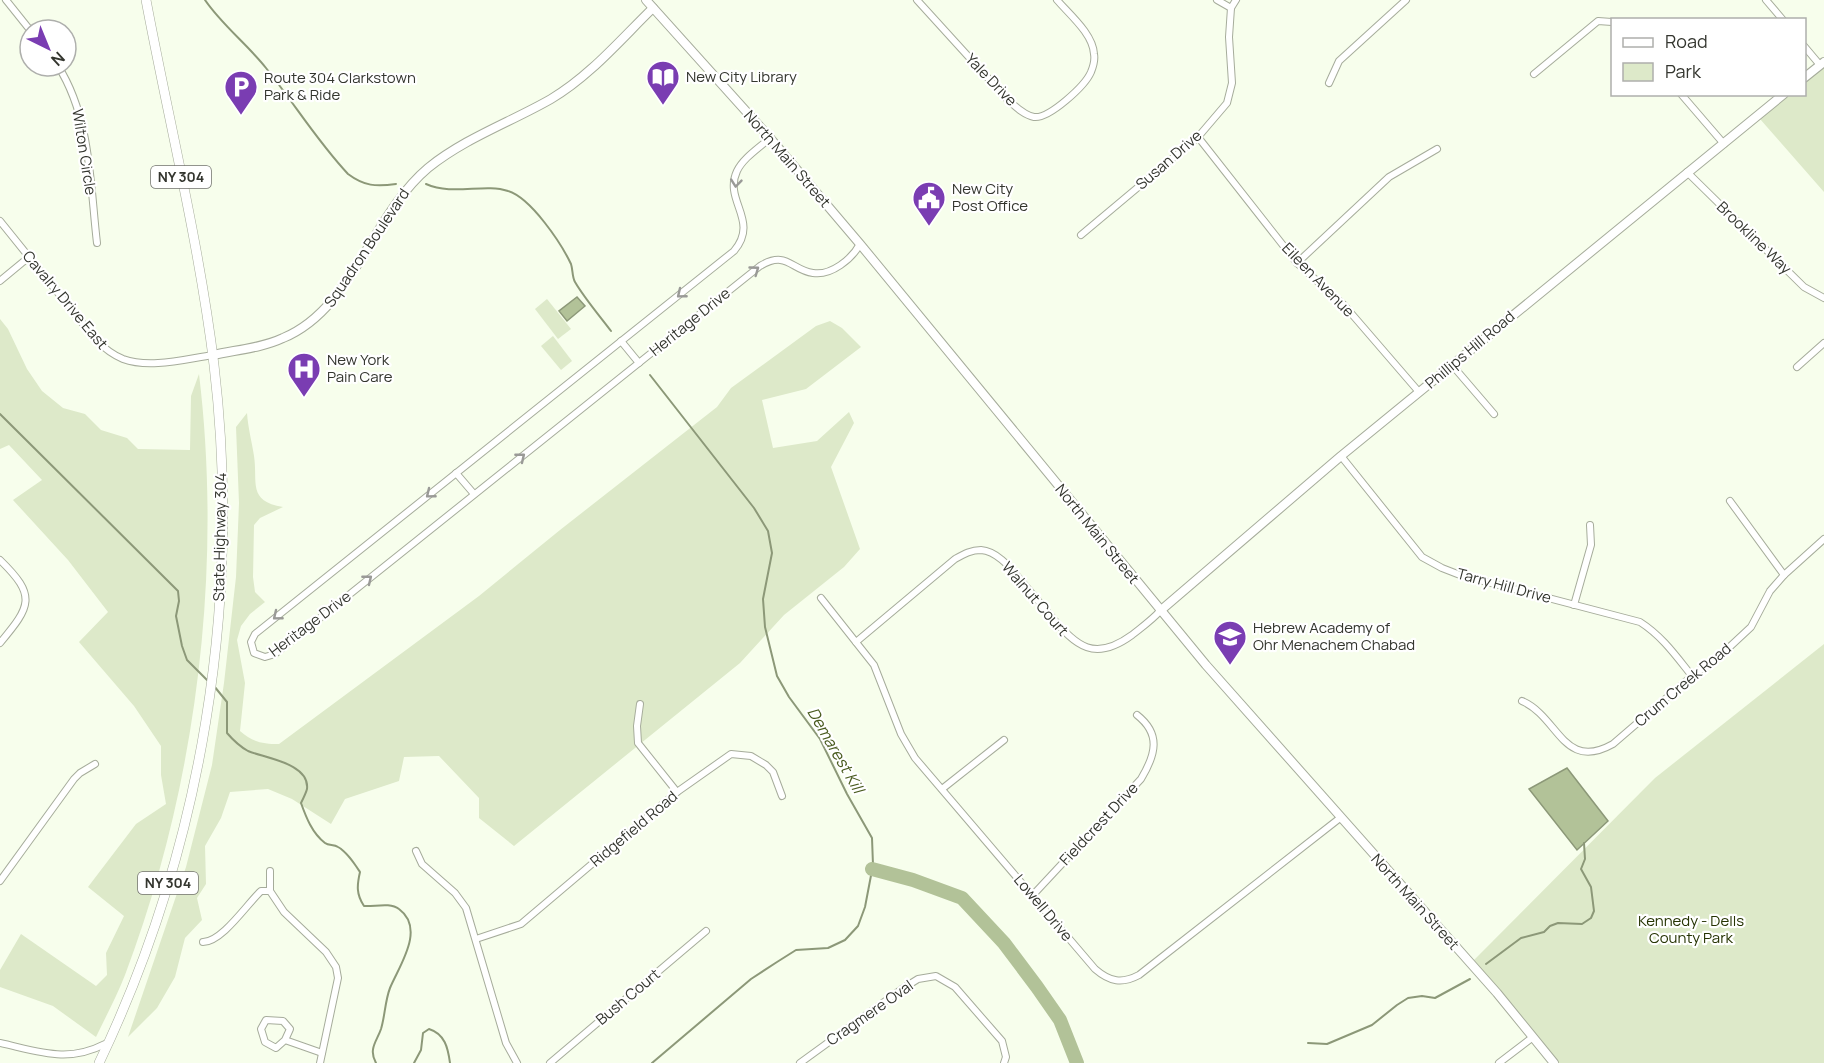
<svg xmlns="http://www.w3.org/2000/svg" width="1824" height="1063" viewBox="0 0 1824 1063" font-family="Manrope,sans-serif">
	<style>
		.green { fill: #dde9c9 }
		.water { fill: #b2c298; stroke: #8c9878; stroke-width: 1.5 }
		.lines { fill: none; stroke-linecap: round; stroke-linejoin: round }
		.stream { stroke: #8c9878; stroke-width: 2 }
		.river { stroke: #b2c298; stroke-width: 14 }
		.street-casing { stroke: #a6ac9b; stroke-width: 8 }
		.secondary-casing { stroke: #a6ac9b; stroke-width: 10 }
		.primary-casing { stroke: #a6ac9b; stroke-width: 10 }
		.street { stroke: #fff; stroke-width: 6 }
		.secondary { stroke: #fff; stroke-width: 8 }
		.primary { stroke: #fff; stroke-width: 9 }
		.oneway { stroke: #9a9a97 }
		.labels { text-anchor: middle; stroke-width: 4.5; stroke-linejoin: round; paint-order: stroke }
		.shield { fill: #fff; stroke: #71726d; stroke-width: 1.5 }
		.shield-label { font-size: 14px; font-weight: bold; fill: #34362f }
		.poi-label { font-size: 15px; fill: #34362f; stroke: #fff; text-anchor: start }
		.street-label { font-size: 15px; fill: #34362f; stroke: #fff }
		.park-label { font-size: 15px; fill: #263403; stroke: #fff }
		.water-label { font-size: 16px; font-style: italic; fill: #495b1e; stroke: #fff }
	</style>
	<rect width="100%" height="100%" fill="#f7feec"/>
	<g class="green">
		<polygon points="1824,66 1824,192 1760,119 1789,95 1804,94 1805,82"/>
		<polygon points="547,299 571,329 558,339 535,309"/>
		<path d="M0,319L8,329L27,369L42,391L63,408L85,414L101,430L127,438L138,449L190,450L191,396L199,374C223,572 196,788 125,975C117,996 106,1016 96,1037L53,1006L0,987V970L21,934L96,986L107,975L106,953L124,916L88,887L136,824L166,804L161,775V746L134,706L79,642L108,612L68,560L13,500L42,480L9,445L0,449Z"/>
		<path d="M830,321L842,328L861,347L806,389L762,400L773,448L817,441L849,412L854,423L831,467L860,549L844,567L784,615L740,663L514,846L479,818V798L439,756L404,757L399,781L345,799L331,824L292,799L268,789L230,792L221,818L205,846L206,884L197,898L202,920L185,938L175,977L157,1008L128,1037L186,867L212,765L224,683L236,577L239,503L236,427L247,413C248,428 252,442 254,456C258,482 247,501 283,507L260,518L254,525L253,577L255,592L265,602L250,614L241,626L237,640L245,683L240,731C252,742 263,744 279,744L479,596L560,530L717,407L731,388L816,326Z"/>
		<polygon points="553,336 572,361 561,370 541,346"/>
		<polygon points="1824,644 1824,1063 1556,1063 1474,960 1655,778"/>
	</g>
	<g class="water">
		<polygon points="577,297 585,306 567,321 559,311"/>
		<polygon points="1567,768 1608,821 1577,850 1529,789"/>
	</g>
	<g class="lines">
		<g class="stream">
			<path d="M205,0C222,25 247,44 266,68C294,103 317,141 348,174C364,186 376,187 396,184"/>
			<path d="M426,184C453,196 484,183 508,191C531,198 561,243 571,264C573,270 572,277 575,282C585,299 599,315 611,331"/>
			<polyline points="650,375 754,508 768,531 772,553 763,599 765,627 777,676 789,697 820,739 847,794 872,838 873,865 865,907 858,926 845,940 828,948 796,950 777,962 751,979 652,1063"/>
			<polyline points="0,414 178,591 179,601 176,616 182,646 187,660 207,680"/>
			<path d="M214,686L227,702V733C233,740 239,746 248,751C264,758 310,763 307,789C306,793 303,799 301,803C306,817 312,833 325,843C329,846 334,844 338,847C347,852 354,863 360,872C357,885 356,894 364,906C374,907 390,902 399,909C426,929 399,966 390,988C385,1001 385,1016 381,1029C377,1041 368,1049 376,1063"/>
			<polyline points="1486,964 1521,938 1544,932 1550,926 1558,923 1582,924 1591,918 1594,911 1591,887 1581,869 1585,859 1584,843"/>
			<polyline points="1308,1043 1327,1044 1372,1025 1397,1005 1408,998 1422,996 1435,998 1470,979"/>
			<path d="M414,1063L421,1050L423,1033L429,1029C445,1034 448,1048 450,1063"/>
		</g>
		<polyline class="river" points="872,869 913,880 962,898 1004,943 1037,987 1060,1020 1077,1063"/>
		<g class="street-casing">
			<g id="street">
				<polyline points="6,0 30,30"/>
				<path d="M917,0L1007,99C1014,105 1023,115 1034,117C1049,119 1085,86 1091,72C1093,67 1095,59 1094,54C1093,34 1070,15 1057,0"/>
				<polyline points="1217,0 1231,8"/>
				<polyline points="1766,0 1783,20"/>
				<polyline points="1804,46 1820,65"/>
				<path d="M58,66C91,118 90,184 97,243"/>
				<polyline points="1534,74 1598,21 1612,22"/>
				<polyline points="1329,83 1339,61 1406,0"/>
				<polyline points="1681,94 1724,144"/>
				<polyline points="1198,137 1297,263 1344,305 1419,392"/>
				<path d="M770,138C759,148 743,158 737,171C723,201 760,220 734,251L255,634L251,642L254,653L265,657L275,654L760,266C787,250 791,270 813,273C831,276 852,259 860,244"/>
				<polyline points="1687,172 1804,287 1824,298"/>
				<path d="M0,221L96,340C104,348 113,355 123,359C150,369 185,359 213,355"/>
				<polyline points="1081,235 1198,137 1227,103 1232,83 1229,37 1231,8 1236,0"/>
				<polyline points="1297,263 1389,177 1437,149"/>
				<polyline points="0,281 29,257"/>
				<polyline points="621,341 639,363"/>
				<polyline points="1452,365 1494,414"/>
				<polyline points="1797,367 1824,343"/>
				<path d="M1341,456L1422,557L1442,568L1460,575L1640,622C1662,636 1676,656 1692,676"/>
				<polyline points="456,473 474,494"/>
				<polyline points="1730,501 1784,575"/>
				<path d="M0,560C37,596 31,606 0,643"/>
				<path d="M821,598L874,665L901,734L915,758L1095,969C1110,982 1122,984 1139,975L1340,818"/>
				<polyline points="1574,605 1591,545 1590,525"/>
				<path d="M856,642L955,559C964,554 971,550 981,550C996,551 1009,566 1018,577C1029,590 1040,603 1051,616C1076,647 1095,662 1132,635C1142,627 1152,620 1160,611"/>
				<path d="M1522,701C1559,717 1563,772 1613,744L1692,676L1722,654L1751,627L1770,591L1784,575L1824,539"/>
				<polyline points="640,704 637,726 638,743 677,792"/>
				<polyline points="942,789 1004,740"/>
				<polyline points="416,851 422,864 455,893 466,908 506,1043 517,1063"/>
				<polyline points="270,871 270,891 284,912 326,952 336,967 338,978 320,1063"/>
				<polyline points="0,881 74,779 80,773 95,764"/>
				<path d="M1032,896L1141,779C1156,754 1161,734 1137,715"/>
				<polyline points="476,939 521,924 677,792 731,754 751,756 766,765 773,772 782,796"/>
				<path d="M203,942C222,942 247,904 261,891H270"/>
				<polyline points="285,1040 290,1029 283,1021 266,1020 261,1029 265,1042 276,1048 285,1040 322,1053"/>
				<path d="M0,1043C41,1052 68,1063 105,1044"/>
				<polyline points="550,1063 706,931"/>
				<polyline points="800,1063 902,989 918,979 936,976 955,987 1002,1041 1006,1057 1004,1063"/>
				<polyline points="1499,1063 1533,1037"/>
			</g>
		</g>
		<g class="secondary-casing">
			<g id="secondary">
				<polyline points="646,0 770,138 860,244 1206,665 1497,993 1554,1063"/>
				<polyline points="1804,78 1824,62"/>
				<path d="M213,355C235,350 262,348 283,338C353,309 371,216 428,168C465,138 511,122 551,99C590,76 621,39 653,8"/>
				<polyline points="1160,611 1341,456 1784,94"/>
			</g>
		</g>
		<g class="primary-casing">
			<path id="primary" d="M99,1063C202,848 242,602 214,365C199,243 169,122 146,0"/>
		</g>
		<use href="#street" class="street"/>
		<use href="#secondary" class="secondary"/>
		<use href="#primary" class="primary"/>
	</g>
	<defs><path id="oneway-chevron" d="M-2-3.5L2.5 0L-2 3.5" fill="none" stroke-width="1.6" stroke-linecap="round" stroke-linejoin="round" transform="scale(1.5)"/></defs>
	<g class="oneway">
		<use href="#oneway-chevron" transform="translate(736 183) rotate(96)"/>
		<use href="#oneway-chevron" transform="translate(755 270) rotate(-36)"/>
		<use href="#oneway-chevron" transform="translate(681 294) rotate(141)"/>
		<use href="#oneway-chevron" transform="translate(521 457) rotate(-39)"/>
		<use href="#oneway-chevron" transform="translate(430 494) rotate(141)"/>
		<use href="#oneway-chevron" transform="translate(368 579) rotate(-39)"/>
		<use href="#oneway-chevron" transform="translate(277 616) rotate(141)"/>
	</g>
	<defs>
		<g id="library-pin" transform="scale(1.725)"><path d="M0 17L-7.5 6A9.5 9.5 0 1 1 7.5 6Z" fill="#7a3db2" stroke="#fff"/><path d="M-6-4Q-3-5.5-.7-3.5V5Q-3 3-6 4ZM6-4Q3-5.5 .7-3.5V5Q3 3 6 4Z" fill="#fff"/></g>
		<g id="parking-pin" transform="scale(1.725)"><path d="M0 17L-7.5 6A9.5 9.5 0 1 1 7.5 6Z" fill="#7a3db2" stroke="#fff"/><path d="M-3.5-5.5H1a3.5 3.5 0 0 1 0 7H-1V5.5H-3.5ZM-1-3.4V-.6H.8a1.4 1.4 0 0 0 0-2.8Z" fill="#fff"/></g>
		<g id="civic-pin" transform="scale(1.725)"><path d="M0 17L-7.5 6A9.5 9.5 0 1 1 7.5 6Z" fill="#7a3db2" stroke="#fff"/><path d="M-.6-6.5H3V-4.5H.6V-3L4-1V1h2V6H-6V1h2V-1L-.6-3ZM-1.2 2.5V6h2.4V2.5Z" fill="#fff"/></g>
		<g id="hospital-pin" transform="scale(1.725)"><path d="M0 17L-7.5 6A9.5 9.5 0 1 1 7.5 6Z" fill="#7a3db2" stroke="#fff"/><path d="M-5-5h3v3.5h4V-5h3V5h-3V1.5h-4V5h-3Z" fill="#fff"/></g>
		<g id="school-pin" transform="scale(1.725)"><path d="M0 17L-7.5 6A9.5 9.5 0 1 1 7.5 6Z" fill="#7a3db2" stroke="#fff"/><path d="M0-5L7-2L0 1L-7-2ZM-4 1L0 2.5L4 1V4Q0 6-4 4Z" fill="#fff"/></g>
	</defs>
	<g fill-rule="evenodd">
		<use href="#library-pin" x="663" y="77"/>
		<use href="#parking-pin" x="241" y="87"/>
		<use href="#civic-pin" x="929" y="198"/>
		<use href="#hospital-pin" x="304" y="369"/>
		<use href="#school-pin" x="1230" y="637"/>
	</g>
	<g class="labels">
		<g class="shield">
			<rect x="151" y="166" width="60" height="22" rx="4.5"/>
			<rect x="138" y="872" width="60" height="22" rx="4.5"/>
		</g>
		<g class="shield-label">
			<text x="181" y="182">NY 304</text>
			<text x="168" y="888">NY 304</text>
		</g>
		<g class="poi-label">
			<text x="686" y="82">New City Library</text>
			<text x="264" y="83">Route 304 Clarkstown<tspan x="264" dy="17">Park &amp; Ride</tspan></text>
			<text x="952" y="194">New City<tspan x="952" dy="17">Post Office</tspan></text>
			<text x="327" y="365">New York<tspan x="327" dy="17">Pain Care</tspan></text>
			<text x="1253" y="633">Hebrew Academy of<tspan x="1253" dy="17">Ohr Menachem Chabad</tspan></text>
		</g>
		<g class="street-label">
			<text transform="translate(991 80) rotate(46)" y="5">Yale Drive</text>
			<text transform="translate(84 152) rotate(81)" y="5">Wilton Circle</text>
			<text transform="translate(787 159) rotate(49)" y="5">North Main Street</text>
			<text transform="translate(1169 160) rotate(-41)" y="5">Susan Drive</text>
			<text transform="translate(1754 238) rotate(44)" y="5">Brookline Way</text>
			<text transform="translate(367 248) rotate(-56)" y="5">Squadron Boulevard</text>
			<text transform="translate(1318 280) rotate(46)" y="5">Eileen Avenue</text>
			<text transform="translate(65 300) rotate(50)" y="5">Cavalry Drive East</text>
			<text transform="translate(690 322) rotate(-39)" y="5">Heritage Drive</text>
			<text transform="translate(1470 350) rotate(-40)" y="5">Phillips Hill Road</text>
			<text transform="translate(1097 534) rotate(51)" y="5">North Main Street</text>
			<text transform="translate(220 537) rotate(-89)" y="5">State Highway 304</text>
			<text transform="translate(1504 586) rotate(15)" y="5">Tarry Hill Drive</text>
			<text transform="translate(1035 599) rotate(49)" y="5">Walnut Court</text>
			<text transform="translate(310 624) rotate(-37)" y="5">Heritage Drive</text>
			<text transform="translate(1683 685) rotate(-40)" y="5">Crum Creek Road</text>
			<text transform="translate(1099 824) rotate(-47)" y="5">Fieldcrest Drive</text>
			<text transform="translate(634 829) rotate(-40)" y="5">Ridgefield Road</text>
			<text transform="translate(1415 902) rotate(48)" y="5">North Main Street</text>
			<text transform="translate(1043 908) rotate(50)" y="5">Lowell Drive</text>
			<text transform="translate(628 997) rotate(-40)" y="5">Bush Court</text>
			<text transform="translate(870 1013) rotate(-35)" y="5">Cragmere Oval</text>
		</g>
		<g class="park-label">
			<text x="1691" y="926">Kennedy - Dells<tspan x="1691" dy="17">County Park</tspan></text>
		</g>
		<g class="water-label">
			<text transform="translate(836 750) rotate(60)" y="6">Demarest Kill</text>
		</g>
	</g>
	<rect x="1611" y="18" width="195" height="78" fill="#ffffff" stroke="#aeafac" stroke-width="1.5"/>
	<rect x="1623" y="38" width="30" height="9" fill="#ffffff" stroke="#aeafac" stroke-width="1.5"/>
	<text x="1665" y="48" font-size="18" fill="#34362f">Road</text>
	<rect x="1623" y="63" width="30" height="18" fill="#dde9c9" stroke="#aeafac" stroke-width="1.5"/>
	<text x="1665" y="78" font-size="18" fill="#34362f">Park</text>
	<g transform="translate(48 48) rotate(137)"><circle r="28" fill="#ffffff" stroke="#aeafac" stroke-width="1.5"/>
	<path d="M0-4.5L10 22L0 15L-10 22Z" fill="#7a3db2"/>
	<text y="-9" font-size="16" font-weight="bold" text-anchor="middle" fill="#34362f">N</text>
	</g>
</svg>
